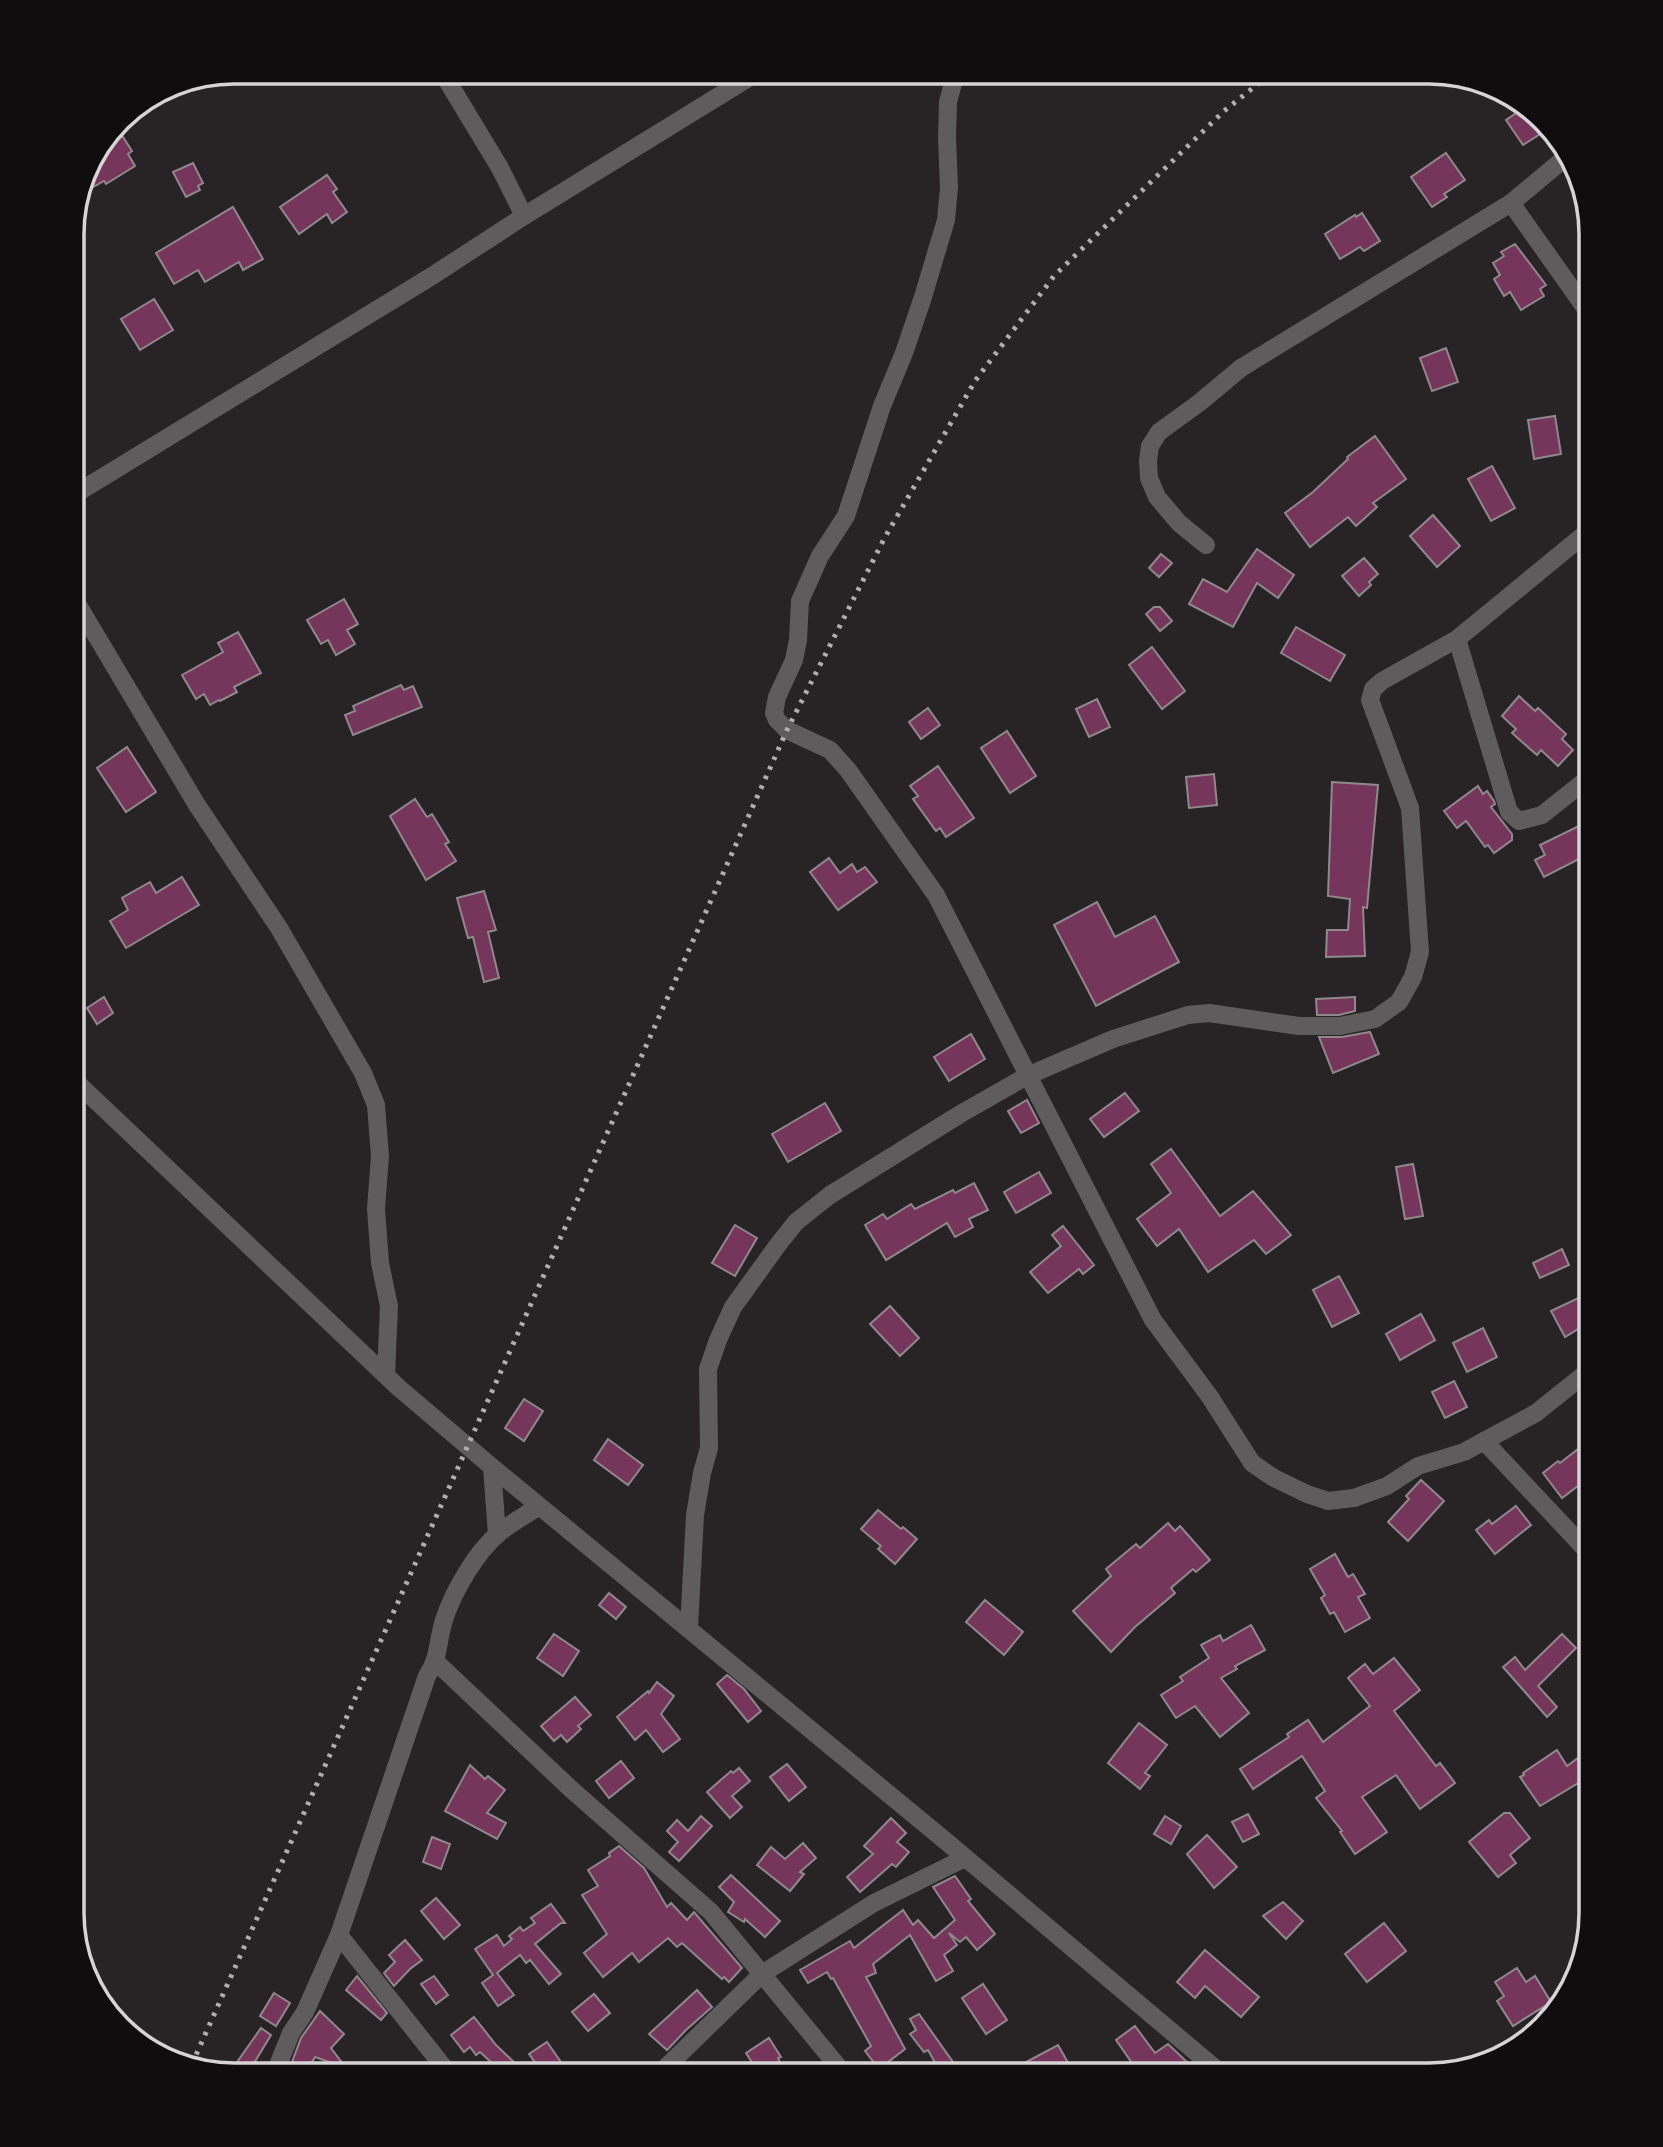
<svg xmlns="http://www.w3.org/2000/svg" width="1663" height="2147" viewBox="0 0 1663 2147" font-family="Mulish,sans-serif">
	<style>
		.building { fill: #76365b; stroke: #8f898c; stroke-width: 2 }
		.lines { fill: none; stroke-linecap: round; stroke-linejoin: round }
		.minor { stroke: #5f5c5e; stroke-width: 18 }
		.rail { stroke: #b2afb0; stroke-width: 5; stroke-dasharray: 3.5 7; stroke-linecap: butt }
		.rim { fill: none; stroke: #d7d4d5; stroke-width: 3.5 }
	</style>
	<rect width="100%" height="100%" fill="#282325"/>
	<g class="building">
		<polygon points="1525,107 1548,129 1523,145 1506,120"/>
		<polygon points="116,126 132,151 128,154 135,166 106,184 104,181 79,195 89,162"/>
		<polygon points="1446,153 1465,180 1444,194 1447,197 1432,207 1411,177"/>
		<polygon points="193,163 203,183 198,186 200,190 186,197 173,172"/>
		<polygon points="327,175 337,189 333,192 347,212 332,223 327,214 299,234 280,207"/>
		<polygon points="233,207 263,259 243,270 239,262 205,282 198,270 174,284 156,253"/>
		<polygon points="1362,213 1380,241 1364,251 1360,247 1340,259 1325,234 1355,215 1356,217"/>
		<polygon points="1515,244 1546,285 1540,289 1544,296 1521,310 1510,292 1504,296 1494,279 1500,275 1493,263 1504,256 1501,252"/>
		<polygon points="154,299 173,330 140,350 121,319"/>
		<polygon points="1446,348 1458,382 1432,391 1420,358"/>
		<polygon points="1555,416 1561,454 1534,459 1528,420"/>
		<polygon points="1375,436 1406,479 1373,503 1377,507 1356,526 1348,517 1310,547 1285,513 1313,492 1348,459 1347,457"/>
		<polygon points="1492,466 1515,508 1491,521 1468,479"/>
		<polygon points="1433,515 1460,546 1437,567 1410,536"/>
		<polygon points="1257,549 1294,575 1278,598 1257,583 1233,627 1189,604 1203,579 1227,592"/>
		<polygon points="1161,554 1172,563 1159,577 1149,568"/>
		<polygon points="1364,558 1378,574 1369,582 1371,585 1359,596 1342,576"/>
		<polygon points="344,599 358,624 347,630 355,644 336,655 328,640 321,644 307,620"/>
		<polygon points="1154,607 1160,607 1172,621 1160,631 1146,614"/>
		<polygon points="1296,627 1345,655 1330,681 1281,653"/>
		<polygon points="238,632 261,673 234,687 237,692 220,701 219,700 210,705 204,694 196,699 182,675 223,652 218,643"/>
		<polygon points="1152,647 1185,691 1162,709 1129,665"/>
		<polygon points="401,685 404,690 413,686 422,707 353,735 345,715 355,711 353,706"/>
		<polygon points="1519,696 1535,711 1538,708 1566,734 1562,739 1573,750 1558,766 1541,750 1537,755 1512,733 1516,729 1502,716"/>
		<polygon points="1097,699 1110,727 1089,737 1076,709"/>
		<polygon points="928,708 940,725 921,739 909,722"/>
		<polygon points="1007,731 1036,776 1010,793 981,748"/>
		<polygon points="127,747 156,792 126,812 97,768"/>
		<polygon points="938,766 974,818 946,837 940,828 936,831 913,799 918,796 910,786"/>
		<polygon points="1214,774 1217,805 1189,808 1186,777"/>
		<polygon points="1332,782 1378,785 1367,908 1363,907 1365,956 1326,957 1327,930 1348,930 1350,899 1328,896"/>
		<polygon points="1478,786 1483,794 1487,791 1494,801 1495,804 1491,807 1512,834 1512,840 1494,853 1488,845 1485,847 1466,821 1457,828 1444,811"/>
		<polygon points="415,799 427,817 432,814 449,842 445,844 456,861 426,880 390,816"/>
		<polygon points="1591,820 1591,853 1544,877 1535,860 1545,855 1540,845"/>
		<polygon points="829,858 840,873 852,864 857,872 865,867 877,882 838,910 810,872"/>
		<polygon points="182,877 199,905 126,948 110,921 128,910 122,898 150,882 156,893"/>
		<polygon points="484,891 496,930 488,932 499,978 484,982 473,937 468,938 457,898"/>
		<polygon points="1097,902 1115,937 1155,916 1179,962 1096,1006 1054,925"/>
		<polygon points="104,997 113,1013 97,1024 87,1008"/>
		<polygon points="1355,997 1355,1011 1339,1015 1317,1015 1316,999"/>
		<polygon points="1370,1032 1379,1054 1333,1073 1319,1037 1342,1037"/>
		<polygon points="971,1034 985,1059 949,1081 934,1057"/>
		<polygon points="1125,1093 1139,1111 1104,1137 1090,1119"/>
		<polygon points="1027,1100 1039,1123 1021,1133 1008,1111"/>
		<polygon points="825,1103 841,1131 788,1162 772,1134"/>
		<polygon points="1171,1149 1220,1216 1253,1191 1291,1235 1266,1254 1254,1240 1208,1272 1179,1229 1157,1246 1137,1219 1171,1193 1151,1164"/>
		<polygon points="1413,1164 1423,1216 1405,1219 1396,1167"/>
		<polygon points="1039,1172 1051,1193 1016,1213 1004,1192"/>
		<polygon points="974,1183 988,1210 969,1219 973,1227 955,1237 947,1223 886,1260 865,1225 883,1214 887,1219 911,1204 915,1209 953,1190 955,1193"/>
		<polygon points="735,1225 757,1238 735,1276 712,1263"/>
		<polygon points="1063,1226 1094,1265 1083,1274 1079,1269 1048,1293 1030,1272 1061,1246 1052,1235"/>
		<polygon points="1562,1249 1569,1265 1540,1278 1533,1263"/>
		<polygon points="1339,1276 1359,1313 1332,1327 1313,1290"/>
		<polygon points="1591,1292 1591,1321 1565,1337 1551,1311"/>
		<polygon points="890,1306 919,1338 900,1356 870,1324"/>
		<polygon points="1421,1314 1435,1340 1400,1360 1386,1334"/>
		<polygon points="1483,1328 1497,1357 1467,1372 1453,1343"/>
		<polygon points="1454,1381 1467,1407 1445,1418 1432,1392"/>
		<polygon points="524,1399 543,1411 524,1441 505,1428"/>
		<polygon points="608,1439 643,1465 628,1485 594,1460"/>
		<polygon points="1582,1446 1591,1458 1591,1476 1562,1498 1543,1473 1558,1461 1560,1463"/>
		<polygon points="1421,1480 1444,1501 1408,1541 1388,1522 1409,1499 1406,1496"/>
		<polygon points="1516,1506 1531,1525 1495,1554 1476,1530 1489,1520 1492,1524"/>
		<polygon points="878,1510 901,1529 903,1527 917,1539 895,1564 878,1549 881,1546 861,1529"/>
		<polygon points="1168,1523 1175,1531 1180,1526 1210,1560 1196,1572 1193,1569 1171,1588 1175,1593 1135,1627 1111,1652 1073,1611 1111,1576 1106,1569 1136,1544 1140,1548"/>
		<polygon points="1335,1554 1348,1577 1353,1574 1365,1594 1358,1597 1370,1618 1345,1632 1334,1612 1330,1614 1321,1598 1325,1595 1310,1569"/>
		<polygon points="609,1593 626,1607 616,1619 599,1605"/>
		<polygon points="985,1600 1023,1632 1004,1655 966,1622"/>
		<polygon points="1251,1625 1265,1650 1235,1666 1237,1669 1221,1678 1249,1713 1220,1737 1195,1706 1176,1718 1161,1695 1183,1681 1180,1677 1209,1658 1201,1645 1220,1635 1223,1641"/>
		<polygon points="554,1634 579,1651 563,1676 537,1658"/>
		<polygon points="1562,1634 1576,1648 1538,1686 1557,1707 1547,1717 1503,1667 1515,1657 1525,1670"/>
		<polygon points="1394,1658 1420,1690 1394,1711 1436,1766 1440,1763 1455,1783 1420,1809 1396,1775 1362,1797 1387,1832 1355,1854 1340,1832 1342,1831 1316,1798 1325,1791 1302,1756 1253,1789 1240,1769 1289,1737 1287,1734 1308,1720 1323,1742 1370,1706 1348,1678 1365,1664 1373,1674"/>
		<polygon points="727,1675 744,1689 761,1711 748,1722 717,1684"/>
		<polygon points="657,1682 674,1696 661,1714 680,1739 663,1752 646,1730 635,1740 617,1717 648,1691 649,1693"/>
		<polygon points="575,1697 591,1715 578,1726 581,1729 567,1742 561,1735 554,1741 541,1726"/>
		<polygon points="1139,1723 1167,1745 1145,1773 1150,1776 1140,1789 1108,1763"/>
		<polygon points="1557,1750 1567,1766 1578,1758 1590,1776 1540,1806 1520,1777 1524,1775 1523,1773"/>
		<polygon points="621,1761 634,1778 609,1798 596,1781"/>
		<polygon points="787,1764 806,1787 789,1801 770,1777"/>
		<polygon points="470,1765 485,1779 488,1776 505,1790 487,1813 506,1823 497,1839 445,1811"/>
		<polygon points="739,1768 750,1781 732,1796 742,1807 730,1818 707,1792 731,1771 733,1773"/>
		<polygon points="1504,1813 1510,1813 1530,1838 1510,1855 1516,1863 1498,1877 1469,1842"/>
		<polygon points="1248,1814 1259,1834 1243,1842 1232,1822"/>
		<polygon points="701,1816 712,1826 679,1861 669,1852 678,1842 667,1831 677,1820 688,1831"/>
		<polygon points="1165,1816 1181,1826 1171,1844 1154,1834"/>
		<polygon points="891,1818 906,1833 897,1842 909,1852 896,1867 892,1864 860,1892 847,1877 873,1854 864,1846"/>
		<polygon points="1207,1835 1237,1867 1214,1888 1187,1854"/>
		<polygon points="432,1837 450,1844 441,1869 423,1862"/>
		<polygon points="803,1843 816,1858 800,1872 804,1874 790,1891 757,1865 771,1847 785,1859"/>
		<polygon points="619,1846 644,1868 667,1907 671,1903 687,1920 694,1912 742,1968 729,1982 724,1977 722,1979 682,1943 677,1947 668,1938 639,1962 632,1953 603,1977 584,1953 607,1934 582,1895 598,1886 588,1870 610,1856 609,1853"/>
		<polygon points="731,1875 780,1921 765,1937 745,1919 744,1922 728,1912 734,1902 719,1887"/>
		<polygon points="955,1876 971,1899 968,1901 995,1934 977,1950 966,1937 960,1942 949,1933 957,1945 944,1955 953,1971 936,1981 910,1935 873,1964 876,1973 866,1977 905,2049 879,2069 865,2051 871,2046 833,1978 831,1979 827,1972 808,1983 800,1970 850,1941 854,1948 903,1910 913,1925 918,1920 934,1938 955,1920 933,1887"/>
		<polygon points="436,1898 460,1925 444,1939 421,1911"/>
		<polygon points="1283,1902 1303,1921 1286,1939 1263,1916"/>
		<polygon points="551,1904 565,1923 561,1923 535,1944 561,1974 549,1984 530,1960 526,1963 520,1955 497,1973 514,1995 498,2006 482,1983 493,1975 475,1949 497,1935 504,1946 512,1939 509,1936 520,1927 523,1931 535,1923 531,1918"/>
		<polygon points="1384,1923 1406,1951 1367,1982 1345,1954"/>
		<polygon points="405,1940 422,1960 410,1969 394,1986 384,1973 395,1962 389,1955"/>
		<polygon points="1205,1950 1259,1997 1241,2017 1205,1986 1195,1998 1177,1982"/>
		<polygon points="1517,1968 1526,1982 1535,1976 1551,2002 1513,2026 1497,2001 1504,1996 1495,1982"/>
		<polygon points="357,1976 387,2013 381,2020 346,1990"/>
		<polygon points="434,1976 448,1995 436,2004 421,1984"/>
		<polygon points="983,1984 1007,2020 986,2034 962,1998"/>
		<polygon points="697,1990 712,2007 686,2030 667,2050 649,2034"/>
		<polygon points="274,1993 290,2003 276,2026 260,2016"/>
		<polygon points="594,1994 610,2013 588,2031 572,2012"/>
		<polygon points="320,2011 344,2034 331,2048 346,2068 315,2057 307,2071 292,2062 301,2038"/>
		<polygon points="919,2014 953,2062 939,2070 928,2050 924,2052 910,2034 916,2030 910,2019"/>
		<polygon points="474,2017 496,2045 519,2067 511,2075 505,2075 480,2052 476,2055 470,2047 464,2052 451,2035"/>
		<polygon points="1135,2026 1155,2053 1168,2044 1187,2062 1166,2075 1120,2075 1134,2066 1116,2040"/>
		<polygon points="261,2028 271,2035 248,2073 235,2065"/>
		<polygon points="769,2038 781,2057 778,2058 785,2075 760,2075 746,2053"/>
		<polygon points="547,2042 570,2075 544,2075 529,2054"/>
		<polygon points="1058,2045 1075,2075 1002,2075"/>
	</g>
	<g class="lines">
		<g class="minor">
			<polyline points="442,72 500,168 524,216"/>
			<polyline points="956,72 948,102 947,138 949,188 946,220 923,297 904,353 882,406 846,516 820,556 800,601 798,640 794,660 777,697 774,713 777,720 787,730 830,750 848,770 936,895 1153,1320 1210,1397 1252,1463 1274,1478 1307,1494 1328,1501 1354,1498 1387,1486 1418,1466 1464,1452 1499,1433 1536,1413 1591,1369"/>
			<polyline points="1568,158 1559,163 1511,203 1591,316"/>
			<polyline points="72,496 432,276 524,216 758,72"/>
			<polyline points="1206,545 1179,523 1157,497 1149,478 1148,461 1150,446 1159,432 1199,403 1241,368 1511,203"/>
			<polyline points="72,595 197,805 279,928 363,1073 376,1105 380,1156 376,1209 380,1263 389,1306 386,1375"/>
			<polyline points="1591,776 1542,815 1519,821 1509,812 1457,639 1591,529"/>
			<polyline points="72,1078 399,1388 492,1467 942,1838 1223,2075"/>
			<polyline points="1484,1441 1591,1555"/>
			<polyline points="492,1467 497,1535"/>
			<polyline points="689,1628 695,1515 702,1473 709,1448 708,1369 718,1340 733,1307 777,1246 796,1222 830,1195 962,1113 1027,1076 1113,1039 1188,1015 1209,1013 1299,1026 1340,1026 1375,1019 1399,1002 1413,977 1420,952 1410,808 1370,700 1373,689 1382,681 1457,639"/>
			<polyline points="436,1662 572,1790 711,1912 845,2075"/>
			<polyline points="339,1935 450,2075"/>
			<path d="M274,2075L291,2033L305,2012L339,1935L427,1676C440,1656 437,1642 444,1620C453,1592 476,1552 499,1533C511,1523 526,1515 539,1506"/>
			<polyline points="658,2075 762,1974 874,1903 965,1858"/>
			<polyline points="1191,2075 1210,2065"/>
		</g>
		<polyline class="rail" points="192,2064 787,730 884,539 975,381 1054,276 1224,111 1273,72"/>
	</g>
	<path d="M0 0H1663V2147H0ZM234 84H1429A150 150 0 0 1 1579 234V1913A150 150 0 0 1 1429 2063H234A150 150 0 0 1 84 1913V234A150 150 0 0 1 234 84Z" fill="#0f0d0e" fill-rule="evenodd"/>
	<path class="rim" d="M234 84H1429A150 150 0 0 1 1579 234V1913A150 150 0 0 1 1429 2063H234A150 150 0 0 1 84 1913V234A150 150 0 0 1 234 84Z"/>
</svg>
